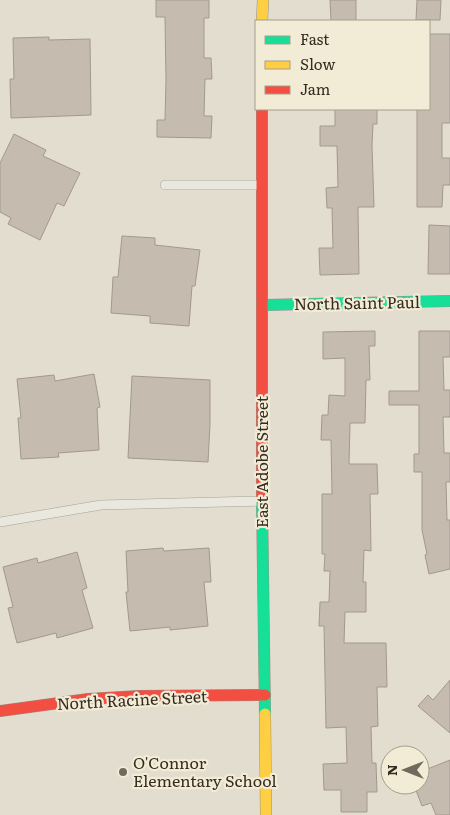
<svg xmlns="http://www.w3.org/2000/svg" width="450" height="815" viewBox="0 0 450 815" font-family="Literata,serif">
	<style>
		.building { fill: #c5bcaf; stroke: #a2998e }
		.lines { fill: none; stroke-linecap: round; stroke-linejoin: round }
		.lane-casing { stroke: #a7a297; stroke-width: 10 }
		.fast-casing { stroke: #979287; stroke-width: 12 }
		.slow-casing { stroke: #979287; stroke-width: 12 }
		.jam-casing { stroke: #979287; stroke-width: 12 }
		.lane { stroke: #eae7de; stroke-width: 9 }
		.fast { stroke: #16e098; stroke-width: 11 }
		.slow { stroke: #ffcf43; stroke-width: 11 }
		.jam { stroke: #f24e42; stroke-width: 11 }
		.poi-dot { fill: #72695d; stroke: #f2ebd5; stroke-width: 2 }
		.labels { text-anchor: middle; stroke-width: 4.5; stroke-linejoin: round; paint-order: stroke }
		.street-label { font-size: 16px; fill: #352b20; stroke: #f2ebd5 }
		.poi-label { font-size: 16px; fill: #352b20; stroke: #f2ebd5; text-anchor: start }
	</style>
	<rect width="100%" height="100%" fill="#e2ddce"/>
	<g class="building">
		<polygon points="156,0 209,0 209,18 204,18 204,58 211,58 212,79 205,79 204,116 212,116 211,138 157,137 157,120 165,120 166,80 165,17 156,17"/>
		<polygon points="330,0 356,0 356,21 331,21"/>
		<polygon points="417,0 441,0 440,20 416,20"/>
		<polygon points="429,34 450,34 450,123 442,123 442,158 450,158 450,185 443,185 442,207 417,207 417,109 429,109"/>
		<polygon points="49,37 49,40 90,39 91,115 11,118 10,79 14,79 13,38"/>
		<polygon points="335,109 377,109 377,124 373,124 372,146 374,207 358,207 359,274 320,275 319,248 333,248 332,208 327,208 326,188 338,187 337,146 320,146 320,126 335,126"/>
		<polygon points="14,134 46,150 43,156 80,173 64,206 57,203 40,240 8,224 11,218 0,212 0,163"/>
		<polygon points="429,225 450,226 450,274 428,274"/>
		<polygon points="122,236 155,238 155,245 200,250 195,286 192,286 189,326 150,323 150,316 111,313 113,277 118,277"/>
		<polygon points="375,331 375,346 369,346 370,380 366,380 365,423 350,423 349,464 377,464 378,494 370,494 371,551 364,550 363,582 366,582 366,612 345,612 344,643 386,643 387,687 377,687 378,726 371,727 372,763 376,763 377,792 367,792 367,812 341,812 341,790 324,790 323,764 347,763 346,727 326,728 324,626 319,626 320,602 329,602 330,571 324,571 325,554 322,554 322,494 332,494 331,440 321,440 322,415 328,415 329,395 345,396 345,358 323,359 323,332"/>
		<polygon points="419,331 450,331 450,357 443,357 444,390 450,390 450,417 443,417 444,453 450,453 450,482 446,482 447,520 450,520 450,569 429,574 425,555 427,554 422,530 422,472 414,472 414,454 419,454 419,405 389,405 389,391 419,391"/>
		<polygon points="94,374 100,407 97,408 99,450 58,453 59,457 21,459 18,418 21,418 17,379 54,375 55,381"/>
		<polygon points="132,376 210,380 210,424 208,462 128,458"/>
		<polygon points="163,548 164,551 209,548 211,582 204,582 208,626 170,630 170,627 130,631 126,592 128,592 126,551"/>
		<polygon points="77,552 87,588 82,590 93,628 57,638 56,633 17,643 8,608 13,607 3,567 37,558 38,563"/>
		<polygon points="450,680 450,733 418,706 428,695 433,700"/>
		<polygon points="450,760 450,815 436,815 431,803 422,806 414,785 420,785 420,772"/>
	</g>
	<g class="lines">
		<g class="lane-casing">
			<g id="lane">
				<polyline points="165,185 261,185"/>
				<polyline points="0,522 101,505 261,501"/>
			</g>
		</g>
		<g class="fast-casing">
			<g id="fast">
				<polyline points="263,305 450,301"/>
				<polyline points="262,501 265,714"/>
			</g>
		</g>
		<g class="slow-casing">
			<g id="slow">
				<polyline points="262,21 263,0"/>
				<polyline points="265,714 266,815"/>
			</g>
		</g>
		<g class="jam-casing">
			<g id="jam">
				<polyline points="262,109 262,501"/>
				<polyline points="0,711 88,699 139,696 265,695"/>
			</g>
		</g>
		<use href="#lane" class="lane"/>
		<use href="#fast" class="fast"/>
		<use href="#slow" class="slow"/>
		<use href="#jam" class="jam"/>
	</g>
	<circle class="poi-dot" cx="123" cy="772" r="5"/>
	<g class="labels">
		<g class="street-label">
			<text transform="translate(357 303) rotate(-1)" y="6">North Saint Paul</text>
			<text transform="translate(262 462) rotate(-90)" y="6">East Adobe Street</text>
			<text transform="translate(132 700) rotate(-3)" y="6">North Racine Street</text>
		</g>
		<g class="poi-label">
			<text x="133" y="769">O'Connor<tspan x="133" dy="18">Elementary School</tspan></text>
		</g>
	</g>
	<rect x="255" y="20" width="175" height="90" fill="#f2ebd5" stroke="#a69e8d"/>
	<rect x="265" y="36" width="25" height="8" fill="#16e098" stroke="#a69e8d"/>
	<text x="300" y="45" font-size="15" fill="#352b20">Fast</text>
	<rect x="265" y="61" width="25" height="8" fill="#ffcf43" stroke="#a69e8d"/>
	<text x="300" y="70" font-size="15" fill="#352b20">Slow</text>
	<rect x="265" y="86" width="25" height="8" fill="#f24e42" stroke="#a69e8d"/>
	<text x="300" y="95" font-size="15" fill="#352b20">Jam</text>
	<g transform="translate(405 770) rotate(270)"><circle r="24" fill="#f2ebd5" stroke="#a69e8d"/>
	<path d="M0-4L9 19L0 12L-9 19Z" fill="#72695d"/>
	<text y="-8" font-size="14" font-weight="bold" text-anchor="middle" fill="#352b20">N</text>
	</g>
</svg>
